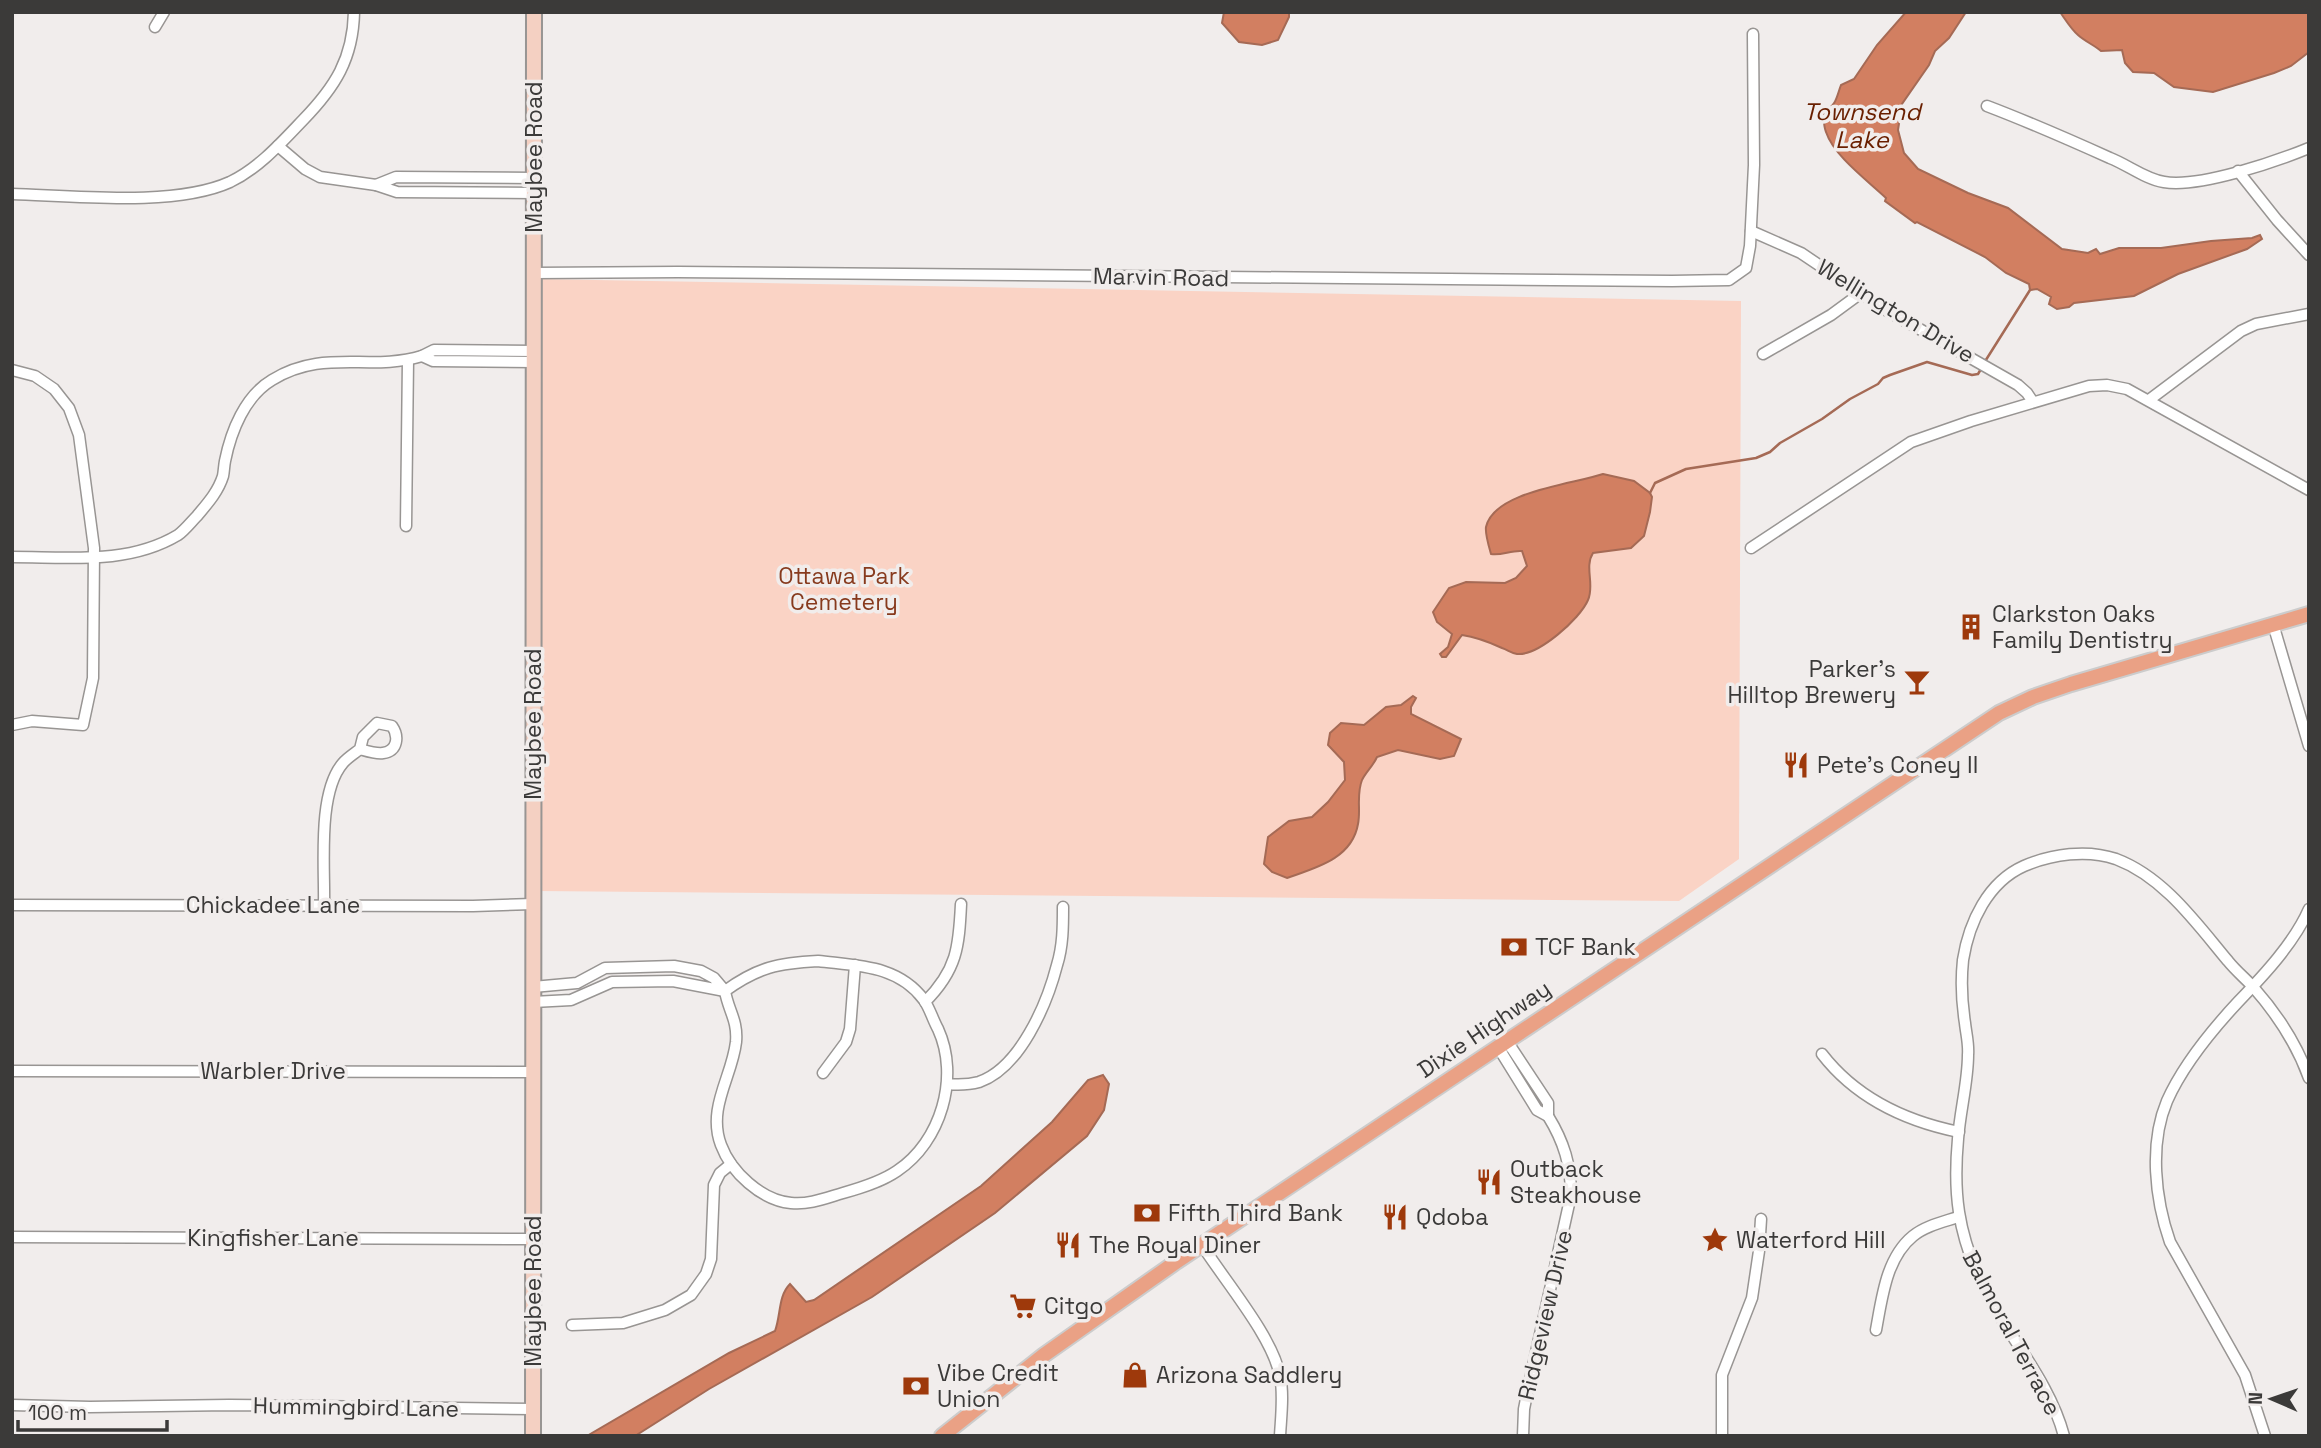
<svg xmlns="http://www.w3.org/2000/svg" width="2321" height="1448" viewBox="0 0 2321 1448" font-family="'Space Grotesk',sans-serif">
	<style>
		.green { fill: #fad3c5 }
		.water { fill: #d27f61; stroke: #a56a55; stroke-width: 2 }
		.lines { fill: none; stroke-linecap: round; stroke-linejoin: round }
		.stream { stroke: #a56a55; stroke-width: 2.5 }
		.minor-casing { stroke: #989593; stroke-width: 13 }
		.secondary-casing { stroke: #989593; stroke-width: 18 }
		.primary-casing { stroke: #ccc; stroke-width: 18 }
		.minor { stroke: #fff; stroke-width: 10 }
		.secondary { stroke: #f4d0c2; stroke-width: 14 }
		.primary { stroke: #eaa185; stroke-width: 14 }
		.labels { text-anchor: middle; stroke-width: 7; stroke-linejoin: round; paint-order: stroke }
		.street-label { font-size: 23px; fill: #3b3a39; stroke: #f1edec }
		.park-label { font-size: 23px; fill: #873a1d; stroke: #f1edec }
		.poi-label { font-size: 23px; fill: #3b3a39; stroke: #f1edec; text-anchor: start }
		.water-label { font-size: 24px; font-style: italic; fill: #691f00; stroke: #f1edec }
	</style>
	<rect width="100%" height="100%" fill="#f1edec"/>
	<polygon class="green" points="539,279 1741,301 1739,859 1679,901 537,891"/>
	<g class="water">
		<polygon points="1224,12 1289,12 1289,17 1278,40 1262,45 1239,42 1222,23"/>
		<path d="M1906,12H1966L1949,38L1935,51L1929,65L1902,104L1898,130L1904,153L1918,169L1968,193L2008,208L2062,249L2088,253L2096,249L2100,254L2119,248H2161L2211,241L2252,238L2260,235L2262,239L2247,249L2178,274L2134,296L2074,303L2069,307L2057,309L2049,304L2051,297L2037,289L2030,290L2029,284L2006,273L1985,257L1917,222L1915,223L1885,201L1886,198C1867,180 1834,156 1826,132C1823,125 1824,117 1824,110C1836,108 1837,95 1841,85L1854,79L1877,45Z"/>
		<path d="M2060,12H2309V52L2291,66L2274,73L2213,92L2174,87L2154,73L2133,72L2125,63L2122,50L2101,51C2094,45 2086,42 2078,35C2071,29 2065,19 2060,12Z"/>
		<path d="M1603,474L1634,481L1650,493L1652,497L1650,512L1644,536L1631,548L1593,553C1584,567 1595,585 1588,600C1580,619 1538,656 1517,654C1511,653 1508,650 1502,648C1489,642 1476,637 1462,635L1446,657H1442L1440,654L1448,647L1452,634L1437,622L1433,612L1449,588L1466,582L1505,583L1516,578L1527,566L1522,551C1511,550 1501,556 1491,554C1489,547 1485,534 1486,527C1494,491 1574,484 1603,474Z"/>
		<path d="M1413,696L1416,698L1411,707V714L1461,739L1454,756L1440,759L1398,750L1377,757C1373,766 1366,772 1362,780C1356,795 1361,810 1358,824C1352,859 1315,868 1287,878L1272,872L1264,864L1268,837L1289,821L1312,817L1328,802L1345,780L1344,762L1328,745L1330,733L1341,723L1364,725L1386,707L1401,705Z"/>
		<path d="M1103,1075L1109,1084L1104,1110L1087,1136L995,1213L872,1297L709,1389L635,1436H587L729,1353L775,1331C781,1315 778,1296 790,1284L806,1302L814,1300L981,1186L1052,1122L1088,1080Z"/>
	</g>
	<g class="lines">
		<g class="stream">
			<polyline points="1984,363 2030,290"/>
			<polyline points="1650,493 1655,483 1686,469 1756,458 1770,452 1780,443 1822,419 1850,399 1878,384 1883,378 1890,375 1927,362 1972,375 1978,374 1981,369"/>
		</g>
		<g class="minor-casing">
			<g id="minor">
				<polyline points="155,27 164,12"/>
				<path d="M1987,106C2029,122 2070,140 2110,158C2128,165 2145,179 2164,182C2199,188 2275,162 2309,148"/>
				<polyline points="278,146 305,169 320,177 376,185"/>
				<polyline points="2238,171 2277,220 2309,255"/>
				<polyline points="534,178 396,177 376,185 397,192 534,193"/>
				<path d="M12,194C74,196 175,207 230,182C259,168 281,143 303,120C335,87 353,59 354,12"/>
				<polyline points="1751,231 1801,253 1886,310 2018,385 2027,393 2033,402"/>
				<polyline points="535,273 678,272 1672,281 1729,280 1746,268 1750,246 1754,165 1753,34"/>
				<polyline points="1763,354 1831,315 1861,293"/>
				<polyline points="535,362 433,361 422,356 434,350 535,351"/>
				<polyline points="12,370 35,376 54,389 69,408 79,435 94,548 93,678 83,725 32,721 12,725"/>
				<polyline points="2149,400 2241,331 2256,324 2309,314"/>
				<polyline points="406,526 408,360"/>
				<polyline points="1751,548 1911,442 1971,421 2089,386 2107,385 2127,389 2309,490"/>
				<path d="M12,557C68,557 128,565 178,535C185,530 191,522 197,516C207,504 218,492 223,476C224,471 224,466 225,461C231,431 245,396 272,380C324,348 369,372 422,356"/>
				<polyline points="2273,624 2309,746"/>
				<polyline points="12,905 473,906 533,904"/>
				<path d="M324,905C325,867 317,793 343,763C347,758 355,753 360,749C367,751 376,754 383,753C398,751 399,736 392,726L377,723L363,737L360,749"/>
				<path d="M818,961C858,966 898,965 924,1000C930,1009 933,1020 938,1029C960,1077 941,1142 897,1171C881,1182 861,1188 843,1193C826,1198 809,1205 791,1203C761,1200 731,1172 721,1145C707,1108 732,1077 736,1042C738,1020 728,1010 725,991C758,967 779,963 818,961Z"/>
				<polyline points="533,1002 571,1000 612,982 673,981 725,991 714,978 701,971 674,966 605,968 577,983 533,987"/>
				<path d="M925,1002C957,970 959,947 961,904"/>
				<polyline points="1498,1047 1537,1110 1548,1116 1548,1103 1507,1041"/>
				<path d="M1822,1054C1856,1098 1905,1121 1959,1132"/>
				<polyline points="12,1071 533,1072"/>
				<polyline points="823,1073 846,1042 850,1029 855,965"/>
				<path d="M947,1084C958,1085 968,1085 979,1082C1020,1068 1047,1004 1057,965C1063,946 1063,926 1063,907"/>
				<polyline points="12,1237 533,1239"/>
				<path d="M1202,1245C1224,1280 1273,1337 1280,1376C1284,1394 1281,1417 1280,1436"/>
				<polyline points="572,1325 623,1323 665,1310 691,1295 706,1274 711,1259 714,1185 720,1173 731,1164"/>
				<path d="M1876,1330C1882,1298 1886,1258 1913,1236C1925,1226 1943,1222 1958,1217"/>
				<polyline points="12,1405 90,1407 229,1405 533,1409"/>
				<path d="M1523,1436L1524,1409L1529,1384L1571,1195C1571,1165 1564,1142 1548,1116"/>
				<polyline points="1722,1436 1722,1375 1752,1298 1759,1251 1761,1219"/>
				<path d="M2064,1436C2049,1379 2006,1335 1981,1282C1958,1232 1953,1193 1958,1139C1960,1111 1968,1082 1968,1055C1969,1044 1966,1033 1965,1023C1962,1004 1961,979 1963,960C1969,922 1988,882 2024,866C2052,854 2087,849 2116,859C2164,877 2197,924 2228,961C2236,971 2246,979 2254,988C2277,1014 2297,1045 2309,1078"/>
				<path d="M2265,1436L2245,1375L2170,1242C2155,1199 2149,1144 2167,1101C2183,1065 2211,1031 2238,1002C2264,975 2294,943 2309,909"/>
			</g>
		</g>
		<g class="secondary-casing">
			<polyline id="secondary" points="533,1436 534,12"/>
		</g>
		<g class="primary-casing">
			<polyline id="primary" points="942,1436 1044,1355 1176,1262 1999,713 2033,697 2071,684 2309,614"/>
		</g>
		<use href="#minor" class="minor"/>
		<use href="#secondary" class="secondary"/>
		<use href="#primary" class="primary"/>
	</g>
	<defs>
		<g id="building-bare" transform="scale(2.1)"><path d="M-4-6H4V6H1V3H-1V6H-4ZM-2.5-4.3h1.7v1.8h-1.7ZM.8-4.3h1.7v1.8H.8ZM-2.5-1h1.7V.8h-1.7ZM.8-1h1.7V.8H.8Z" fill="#9e390b" stroke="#f1edec" stroke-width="2.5" paint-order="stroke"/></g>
		<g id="bar-bare" transform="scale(2.1)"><path d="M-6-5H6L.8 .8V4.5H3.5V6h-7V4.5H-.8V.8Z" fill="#9e390b" stroke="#f1edec" stroke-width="2.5" paint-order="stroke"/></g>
		<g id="restaurant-bare" transform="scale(2.1)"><path d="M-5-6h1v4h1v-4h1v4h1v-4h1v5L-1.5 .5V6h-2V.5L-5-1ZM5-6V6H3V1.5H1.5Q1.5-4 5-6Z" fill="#9e390b" stroke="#f1edec" stroke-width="2.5" paint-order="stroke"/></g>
		<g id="bank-bare" transform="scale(2.1)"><path d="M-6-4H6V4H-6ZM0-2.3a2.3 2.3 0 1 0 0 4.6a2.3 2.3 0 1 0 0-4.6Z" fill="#9e390b" stroke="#f1edec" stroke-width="2.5" paint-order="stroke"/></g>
		<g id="sight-bare" transform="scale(2.1)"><path d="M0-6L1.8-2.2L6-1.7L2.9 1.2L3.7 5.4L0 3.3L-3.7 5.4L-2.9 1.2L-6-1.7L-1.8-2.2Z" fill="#9e390b" stroke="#f1edec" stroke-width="2.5" paint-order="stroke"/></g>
		<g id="supermarket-bare" transform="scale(2.1)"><path d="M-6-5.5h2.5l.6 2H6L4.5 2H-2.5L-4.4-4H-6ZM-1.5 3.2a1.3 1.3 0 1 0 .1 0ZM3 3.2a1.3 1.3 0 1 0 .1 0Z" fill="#9e390b" stroke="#f1edec" stroke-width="2.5" paint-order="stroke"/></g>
		<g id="shop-bare" transform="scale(2.1)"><path d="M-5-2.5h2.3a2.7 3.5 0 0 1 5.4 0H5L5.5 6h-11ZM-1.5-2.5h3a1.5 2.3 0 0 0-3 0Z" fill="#9e390b" stroke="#f1edec" stroke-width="2.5" paint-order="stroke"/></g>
	</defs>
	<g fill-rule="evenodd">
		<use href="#building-bare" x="1971" y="627"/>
		<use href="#bar-bare" x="1917" y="682"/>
		<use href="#restaurant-bare" x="1796" y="765"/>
		<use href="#bank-bare" x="1514" y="947"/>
		<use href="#restaurant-bare" x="1489" y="1182"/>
		<use href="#bank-bare" x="1147" y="1213"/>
		<use href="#restaurant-bare" x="1395" y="1217"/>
		<use href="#sight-bare" x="1715" y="1240"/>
		<use href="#restaurant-bare" x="1068" y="1245"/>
		<use href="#supermarket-bare" x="1023" y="1306"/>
		<use href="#shop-bare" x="1135" y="1375"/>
		<use href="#bank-bare" x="916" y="1386"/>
	</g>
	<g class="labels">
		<g class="street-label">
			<text transform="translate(534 157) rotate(-90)" y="8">Maybee Road</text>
			<text transform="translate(1161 277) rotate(1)" y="8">Marvin Road</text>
			<text transform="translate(1896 311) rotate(31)" y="8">Wellington Drive</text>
			<text transform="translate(533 724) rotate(-90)" y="8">Maybee Road</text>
			<text x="273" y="913">Chickadee Lane</text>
			<text transform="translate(1484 1029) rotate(-34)" y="8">Dixie Highway</text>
			<text x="273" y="1079">Warbler Drive</text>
			<text x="273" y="1246">Kingfisher Lane</text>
			<text transform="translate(533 1291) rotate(-90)" y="8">Maybee Road</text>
			<text transform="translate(1545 1315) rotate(-77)" y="8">Ridgeview Drive</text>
			<text transform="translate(2012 1333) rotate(62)" y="8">Balmoral Terrace</text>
			<text transform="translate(356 1407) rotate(1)" y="8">Hummingbird Lane</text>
		</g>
		<g class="park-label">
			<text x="844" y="584">Ottawa Park<tspan x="844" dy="26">Cemetery</tspan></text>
		</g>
		<g class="poi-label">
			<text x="1992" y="622">Clarkston Oaks<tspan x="1992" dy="26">Family Dentistry</tspan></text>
			<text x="1896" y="677" text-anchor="end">Parker's<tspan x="1896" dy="26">Hilltop Brewery</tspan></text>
			<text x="1817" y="773">Pete's Coney II</text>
			<text x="1535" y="955">TCF Bank</text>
			<text x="1510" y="1177">Outback<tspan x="1510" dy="26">Steakhouse</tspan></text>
			<text x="1168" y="1221">Fifth Third Bank</text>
			<text x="1416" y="1225">Qdoba</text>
			<text x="1736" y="1248">Waterford Hill</text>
			<text x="1089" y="1253">The Royal Diner</text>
			<text x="1044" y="1314">Citgo</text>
			<text x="937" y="1381">Vibe Credit<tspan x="937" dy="26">Union</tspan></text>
			<text x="1156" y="1383">Arizona Saddlery</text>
		</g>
		<g class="water-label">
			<text x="1862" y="120">Townsend<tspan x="1862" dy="28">Lake</tspan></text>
		</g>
	</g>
	<rect width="2321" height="1448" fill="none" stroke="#3b3a39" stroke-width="28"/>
	<g transform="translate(2272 1399) rotate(272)" stroke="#f1edec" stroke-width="5" paint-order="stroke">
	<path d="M0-5L12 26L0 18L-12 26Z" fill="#3b3a39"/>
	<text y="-10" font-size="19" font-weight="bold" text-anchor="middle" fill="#3b3a39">N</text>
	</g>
	<path d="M18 1420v10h149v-10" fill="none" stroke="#3b3a39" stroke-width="3.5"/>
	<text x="28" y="1420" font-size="21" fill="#3b3a39" stroke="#f1edec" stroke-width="5" paint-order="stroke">100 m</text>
</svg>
